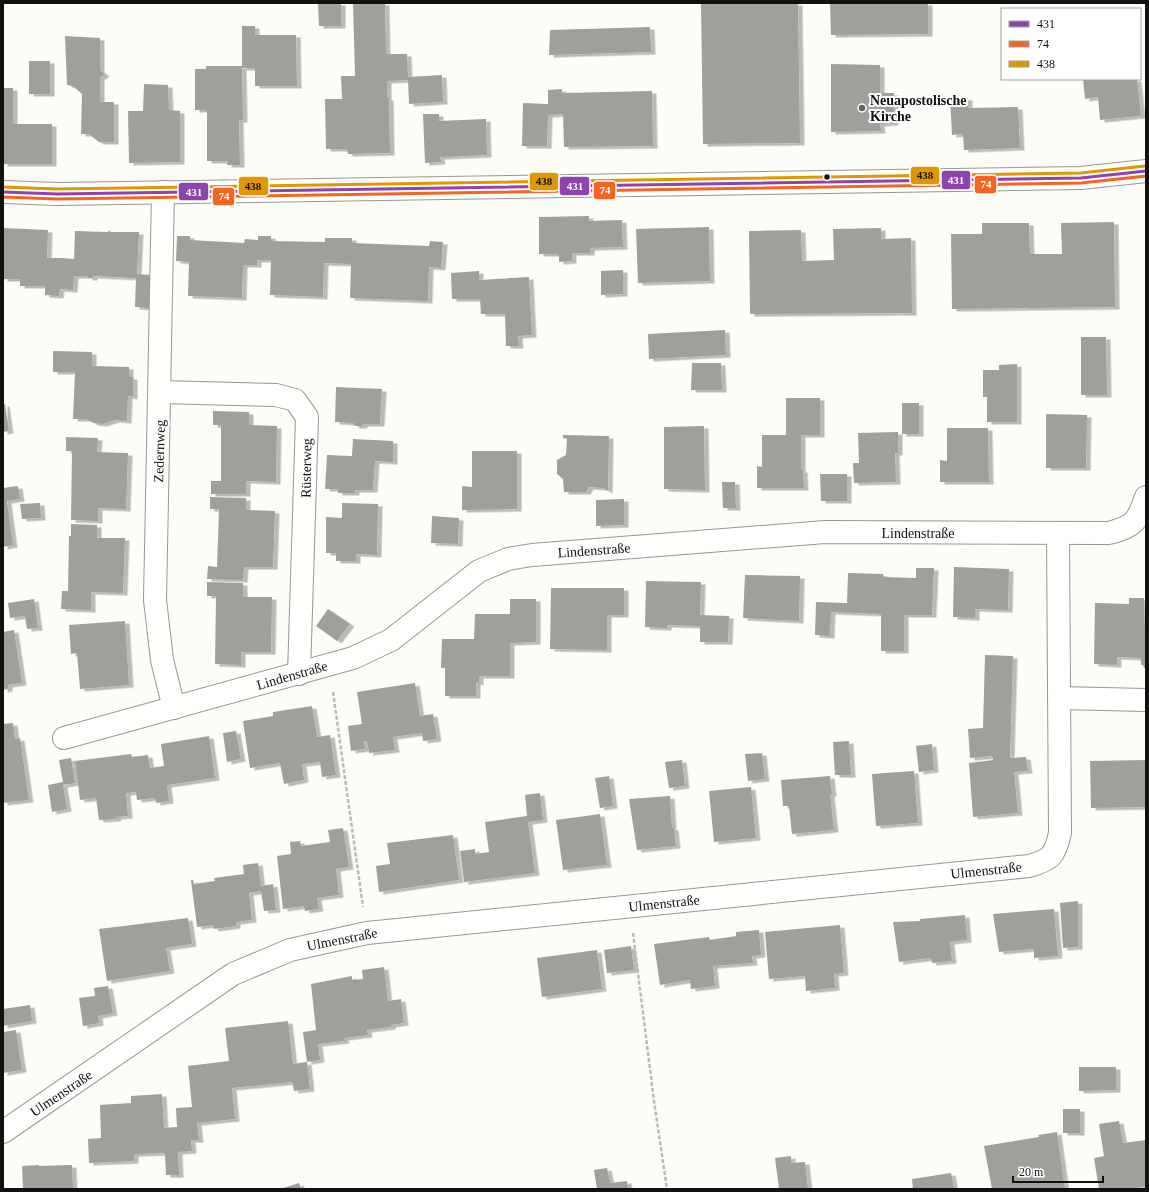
<svg xmlns="http://www.w3.org/2000/svg" width="1149" height="1192" viewBox="0 0 1149 1192" font-family="'Times New Roman',serif">
	<style>
		.building { fill: #a19f9c; filter: url(#shadow) }
		.lines { fill: none; stroke-linecap: round; stroke-linejoin: round }
		.minor-casing { stroke: #979795; stroke-width: 24 }
		.path { stroke: #b9b9b8; stroke-width: 2.5; stroke-dasharray: 4 2; stroke-linecap: butt }
		.minor { stroke: #fffffe; stroke-width: 22 }
		.bus-1-casing { stroke: #fff; stroke-width: 6 }
		.bus-2-casing { stroke: #fff; stroke-width: 6 }
		.bus-3-casing { stroke: #fff; stroke-width: 6 }
		.bus-1 { stroke: #8e44ad; stroke-width: 3 }
		.bus-2 { stroke: #f26522; stroke-width: 3 }
		.bus-3 { stroke: #e09702; stroke-width: 3 }
		.poi-dot { fill: #646362; stroke: #fff; stroke-width: 1.5 }
		.bus-dot { fill: #111; stroke: #fff; stroke-width: 1.5 }
		.labels { text-anchor: middle; stroke-width: 4; stroke-linejoin: round; paint-order: stroke }
		.poi-label { font-size: 14px; font-weight: bold; fill: #111; stroke: #fff; text-anchor: start }
		.street-label { font-size: 14px; fill: #111; stroke: #fff }
		.line-badge { stroke: #fff; stroke-width: 1.5 }
		.badge-label { font-size: 11px; text-anchor: middle; font-weight: bold; fill: #fff }
		.pale-badge-label { font-size: 11px; text-anchor: middle; font-weight: bold; fill: #111 }
	</style>
	<defs>
		<filter id="shadow"><feDropShadow dx="4.5" dy="2.5" stdDeviation="0" flood-color="#0004"/></filter>
	</defs>
	<rect width="100%" height="100%" fill="#fdfcf7"/>
	<g class="building">
		<polygon points="318,3 341,3 341,26 319,26"/>
		<polygon points="353,3 385,3 386,54 407,54 408,77 442,75 443,102 409,104 408,80 387,81 387,98 389,98 390,153 348,154 347,149 326,149 325,99 342,99 341,76 355,76"/>
		<polygon points="701,3 798,3 800,143 703,144"/>
		<polygon points="830,3 928,3 928,34 831,35"/>
		<polygon points="242,26 255,26 255,35 296,35 297,86 255,86 255,68 242,68 243,120 239,120 240,165 227,165 228,161 207,161 207,110 195,110 195,69 206,69 206,66 242,66"/>
		<polygon points="650,27 651,52 549,55 550,30"/>
		<polygon points="65,36 100,38 100,70 105,74 100,78 100,102 114,102 114,142 99,142 89,134 81,134 82,94 73,86 67,85"/>
		<rect x="29" y="61" width="21" height="33"/>
		<polygon points="831,64 880,65 880,93 894,93 894,123 880,124 881,131 831,132"/>
		<polygon points="1083,79 1137,79 1141,116 1100,120 1098,97 1085,99"/>
		<polygon points="144,84 168,85 169,110 180,111 180,162 129,163 128,111 143,111"/>
		<polygon points="3,88 13,88 13,124 52,124 52,164 3,164"/>
		<polygon points="562,89 562,93 652,91 653,146 564,147 563,114 548,115 547,146 522,146 523,103 548,104 548,90"/>
		<polygon points="950,98 968,98 968,108 1018,107 1020,148 964,150 963,134 952,135"/>
		<polygon points="423,114 439,114 439,121 486,119 487,155 440,157 441,162 425,163"/>
		<polygon points="589,216 589,221 622,220 623,247 590,248 590,253 572,253 572,261 559,262 559,254 539,254 539,217"/>
		<polygon points="1114,222 1115,307 952,309 951,234 982,234 982,223 1029,223 1030,254 1062,254 1061,223"/>
		<polygon points="709,227 710,281 638,283 636,229"/>
		<polygon points="3,228 48,230 47,258 61,258 74,259 75,231 107,232 111,230 110,232 139,232 137,274 151,275 150,308 135,307 136,278 93,276 93,278 88,278 88,276 74,276 73,290 60,289 59,296 45,295 45,286 20,286 20,279 3,279"/>
		<polygon points="881,228 881,239 911,238 912,313 750,314 749,231 801,230 802,261 834,260 833,229"/>
		<polygon points="177,236 190,236 190,240 244,243 245,239 258,240 258,236 271,236 271,241 325,242 325,238 352,238 352,243 429,246 430,241 443,242 441,268 429,267 428,301 350,298 351,264 324,263 323,297 270,295 271,260 257,260 257,265 243,265 242,298 188,296 189,262 176,261"/>
		<polygon points="623,270 623,294 601,295 601,271"/>
		<polygon points="479,271 479,280 529,277 532,335 518,336 519,346 506,346 505,314 481,314 480,299 452,299 451,273"/>
		<polygon points="725,330 726,355 649,359 648,334"/>
		<polygon points="1081,337 1106,337 1107,395 1081,395"/>
		<polygon points="53,351 92,352 92,366 129,367 129,377 133,377 133,397 128,396 127,421 115,420 102,424 94,423 86,419 73,419 75,372 53,372"/>
		<polygon points="692,363 721,363 722,390 691,390"/>
		<polygon points="1017,364 1017,422 987,422 987,397 983,397 983,370 999,370 999,365"/>
		<polygon points="336,387 382,389 380,424 364,424 362,426 355,426 353,423 335,422"/>
		<polygon points="786,398 820,398 820,435 801,435 801,470 803,470 804,488 757,488 757,466 762,467 762,435 786,435"/>
		<rect x="902" y="403" width="17" height="31"/>
		<polygon points="3,404 5,404 9,431 3,432"/>
		<polygon points="213,411 249,412 249,425 277,426 276,482 246,481 246,494 211,494 211,481 221,481 221,425 213,425"/>
		<polygon points="1046,414 1087,415 1086,468 1046,468"/>
		<polygon points="704,426 705,490 664,489 664,427"/>
		<polygon points="947,428 988,428 989,482 940,482 940,460 947,461"/>
		<polygon points="898,432 898,453 895,453 896,482 854,483 853,463 859,463 858,433"/>
		<polygon points="563,435 609,436 608,491 603,488 589,487 586,492 564,492 563,479 557,474 557,460 566,455 567,439 563,438"/>
		<polygon points="66,437 98,438 97,452 128,453 126,509 98,508 98,521 71,520 72,451 66,451"/>
		<polygon points="353,439 393,441 393,462 375,461 373,490 355,490 355,493 338,493 338,489 325,489 327,455 352,456"/>
		<polygon points="472,451 517,451 517,509 462,510 462,486 472,487"/>
		<polygon points="820,474 847,474 847,501 821,501"/>
		<polygon points="722,482 735,482 736,508 723,508"/>
		<polygon points="18,486 20,499 7,501 13,545 3,547 3,488"/>
		<polygon points="210,497 246,498 246,510 275,511 273,567 244,567 243,580 207,579 208,566 217,567 219,509 210,509"/>
		<polygon points="624,499 624,525 596,526 596,500"/>
		<polygon points="40,503 41,518 22,519 20,504"/>
		<polygon points="342,503 378,504 377,555 356,554 356,561 336,561 336,553 326,553 326,517 342,518"/>
		<polygon points="432,516 459,518 458,544 431,543"/>
		<polygon points="71,524 97,525 97,538 125,538 123,593 91,592 91,610 61,609 62,591 68,591 69,536 71,536"/>
		<polygon points="954,567 1009,569 1008,610 975,609 975,618 953,617"/>
		<polygon points="916,568 934,568 932,615 904,615 904,651 881,651 881,614 831,612 830,636 815,635 816,602 847,603 848,573 883,574 884,577 916,578"/>
		<polygon points="745,575 800,576 799,621 743,618"/>
		<polygon points="646,581 701,582 700,615 729,616 728,642 700,642 700,626 667,625 667,628 645,627"/>
		<polygon points="207,582 243,583 243,597 272,597 271,652 241,652 241,665 215,664 216,596 207,596"/>
		<polygon points="551,588 624,588 624,615 607,615 607,650 550,649"/>
		<polygon points="1129,598 1144,598 1146,668 1144,668 1143,665 1141,665 1141,658 1117,657 1117,665 1094,664 1095,603 1129,604"/>
		<polygon points="34,599 38,628 27,629 25,616 10,618 8,603"/>
		<polygon points="510,599 536,599 536,642 510,643 510,676 479,676 479,683 476,682 476,696 445,696 445,668 441,668 442,639 474,639 475,614 510,614"/>
		<polygon points="328,609 350,624 337,641 316,626"/>
		<polygon points="125,621 129,685 80,689 77,653 71,654 69,625"/>
		<polygon points="14,630 22,683 8,685 8,689 3,690 3,632"/>
		<polygon points="985,655 1013,656 1010,758 1026,757 1028,771 1014,772 1018,813 973,817 969,763 993,760 992,756 970,758 968,729 983,728"/>
		<polygon points="415,683 420,716 433,714 437,739 423,741 422,733 393,737 395,750 369,753 367,741 364,741 365,749 351,751 348,726 362,724 357,692"/>
		<polygon points="312,706 317,737 330,735 336,775 322,777 320,762 302,764 304,780 284,784 280,763 250,768 243,721 273,716 273,712"/>
		<polygon points="13,723 15,739 20,738 29,800 3,803 3,724"/>
		<polygon points="236,731 241,759 227,762 223,733"/>
		<polygon points="209,736 215,778 167,785 169,801 156,803 155,798 137,800 136,792 126,793 128,816 116,817 117,819 99,820 96,798 80,800 75,761 131,754 132,757 148,755 150,768 164,766 161,744"/>
		<polygon points="849,741 851,775 835,775 833,742"/>
		<polygon points="932,744 934,770 919,772 916,746"/>
		<polygon points="762,753 765,779 748,781 745,754"/>
		<polygon points="71,758 75,783 63,785 67,809 52,812 48,785 63,782 59,760"/>
		<polygon points="682,760 685,786 669,788 665,762"/>
		<polygon points="1146,760 1146,807 1091,808 1090,761"/>
		<polygon points="914,771 918,823 876,826 872,774"/>
		<polygon points="609,776 613,806 600,808 595,778"/>
		<polygon points="830,776 832,794 830,794 834,830 792,834 789,806 783,806 781,780"/>
		<polygon points="751,787 756,838 714,842 709,791"/>
		<polygon points="540,793 543,820 528,822 535,873 464,882 460,851 475,849 475,854 489,852 485,822 527,816 525,795"/>
		<polygon points="670,796 672,828 674,828 676,846 637,850 629,799"/>
		<polygon points="600,814 607,865 563,870 556,820"/>
		<polygon points="343,828 349,867 336,869 339,895 317,898 319,909 305,911 304,906 283,909 277,856 291,854 290,842 300,841 301,846 330,842 328,830"/>
		<polygon points="453,835 459,880 379,892 376,866 390,864 387,843"/>
		<polygon points="258,863 261,886 273,884 276,910 264,911 261,891 249,893 252,920 236,922 236,926 214,929 213,925 197,927 191,880 193,880 194,884 215,881 214,878 244,874 243,865"/>
		<polygon points="1078,901 1078,947 1063,948 1060,903"/>
		<polygon points="1054,909 1058,956 1034,958 1034,949 999,952 993,914"/>
		<polygon points="965,915 967,940 950,942 952,961 932,963 931,958 899,962 893,922 920,921 920,919"/>
		<polygon points="188,918 192,944 166,948 170,971 107,981 99,929"/>
		<polygon points="840,925 844,973 834,974 835,988 806,991 805,976 769,979 765,932"/>
		<polygon points="759,930 761,955 752,956 753,963 713,966 715,986 691,989 690,980 660,985 654,944 709,937 710,940 736,936 736,932"/>
		<polygon points="631,946 634,970 607,973 604,950"/>
		<polygon points="597,950 602,989 542,997 537,958"/>
		<polygon points="384,967 388,1001 401,999 404,1023 391,1025 391,1027 367,1030 368,1035 344,1038 345,1041 318,1044 320,1060 307,1062 303,1032 316,1030 311,984 352,976 352,980 363,979 362,970"/>
		<polygon points="108,986 113,1013 98,1016 99,1023 83,1026 79,998 95,996 94,988"/>
		<polygon points="30,1005 32,1021 3,1026 3,1009"/>
		<polygon points="288,1021 293,1064 307,1062 310,1089 294,1091 292,1082 232,1088 235,1119 197,1123 199,1140 191,1140 192,1151 178,1152 179,1175 166,1175 165,1153 134,1154 134,1161 89,1163 88,1139 101,1138 100,1105 131,1103 131,1096 162,1094 164,1128 177,1127 176,1108 192,1107 188,1066 229,1061 225,1028"/>
		<polygon points="16,1030 22,1070 3,1073 3,1032"/>
		<polygon points="1079,1067 1116,1067 1116,1090 1079,1091"/>
		<rect x="1063" y="1109" width="17" height="24"/>
		<polygon points="1119,1121 1123,1143 1146,1140 1146,1186 1131,1189 1099,1189 1094,1158 1104,1156 1099,1124"/>
		<polygon points="1057,1132 1065,1189 992,1189 984,1146 1039,1137 1038,1135"/>
		<polygon points="791,1156 791,1163 805,1162 808,1189 779,1189 775,1158"/>
		<polygon points="39,1165 39,1166 72,1165 73,1189 23,1189 22,1166"/>
		<polygon points="607,1168 610,1183 627,1181 628,1189 597,1189 594,1170"/>
		<polygon points="951,1173 954,1189 913,1189 912,1179"/>
		<polygon points="299,1183 301,1189 280,1189"/>
	</g>
	<g class="lines">
		<g class="minor-casing">
			<g id="minor">
				<polyline points="3,192 57,194 1081,178 1146,171"/>
				<polyline points="163,192 155,600 162,660 174,708"/>
				<polyline points="160,392 276,395 295,400 307,417 299,674"/>
				<polyline points="1059,698 1146,700"/>
				<path d="M64,738L353,658L391,640L479,571L508,559L532,555L825,532L1109,533C1135,526 1137,522 1146,497"/>
				<path d="M3,1132L233,974L290,950L367,933L1029,866C1051,860 1055,856 1060,833L1058,533"/>
			</g>
		</g>
		<g class="path">
			<polyline points="333,692 363,907"/>
			<polyline points="633,933 654,1101 667,1189"/>
		</g>
		<use href="#minor" class="minor"/>
		<g class="bus-1-casing">
			<polyline id="bus-1" points="3,192 57,194 1081,178 1146,171"/>
		</g>
		<g class="bus-2-casing">
			<polyline id="bus-2" points="3,197 57,199 1081,183 1146,176"/>
		</g>
		<g class="bus-3-casing">
			<polyline id="bus-3" points="3,187 57,189 1081,173 1145,166"/>
		</g>
		<use href="#bus-1" class="bus-1"/>
		<use href="#bus-2" class="bus-2"/>
		<use href="#bus-3" class="bus-3"/>
	</g>
	<circle class="poi-dot" cx="862" cy="108" r="4"/>
	<circle class="bus-dot" cx="827" cy="177" r="3.5"/>
	<g class="labels">
		<g class="poi-label">
			<text x="870" y="105">Neuapostolische<tspan x="870" dy="16">Kirche</tspan></text>
		</g>
		<g class="street-label">
			<text transform="translate(159 451) rotate(-88)" y="5">Zedernweg</text>
			<text transform="translate(306 468) rotate(-89)" y="5">Rüsterweg</text>
			<text x="918" y="538">Lindenstraße</text>
			<text transform="translate(594 550) rotate(-4)" y="5">Lindenstraße</text>
			<text transform="translate(292 675) rotate(-16)" y="5">Lindenstraße</text>
			<text transform="translate(986 870) rotate(-6)" y="5">Ulmenstraße</text>
			<text transform="translate(664 903) rotate(-6)" y="5">Ulmenstraße</text>
			<text transform="translate(342 939) rotate(-11)" y="5">Ulmenstraße</text>
			<text transform="translate(61 1093) rotate(-34)" y="5">Ulmenstraße</text>
		</g>
	</g>
	<g class="line-badge">
		<rect x="910" y="166" width="30" height="19" rx="4" fill="#e09702"/>
		<rect x="941" y="170" width="30" height="20" rx="4" fill="#8e44ad"/>
		<rect x="529" y="172" width="30" height="19" rx="4" fill="#e09702"/>
		<rect x="974" y="175" width="23" height="19" rx="4" fill="#f26522"/>
		<rect x="559" y="176" width="31" height="20" rx="4" fill="#8e44ad"/>
		<rect x="238" y="176" width="31" height="20" rx="4" fill="#e09702"/>
		<rect x="593" y="181" width="23" height="19" rx="4" fill="#f26522"/>
		<rect x="178" y="182" width="31" height="19" rx="4" fill="#8e44ad"/>
		<rect x="212" y="187" width="23" height="19" rx="4" fill="#f26522"/>
	</g>
	<g class="badge-label">
		<text x="956" y="184">431</text>
		<text x="986" y="188">74</text>
		<text x="575" y="190">431</text>
		<text x="605" y="194">74</text>
		<text x="194" y="196">431</text>
		<text x="224" y="200">74</text>
	</g>
	<g class="pale-badge-label">
		<text x="925" y="179">438</text>
		<text x="544" y="185">438</text>
		<text x="253" y="190">438</text>
	</g>
	<rect width="1149" height="1192" fill="none" stroke="#111111" stroke-width="8"/>
	<rect x="1001" y="8" width="140" height="72" fill="#ffffff" stroke="#a0a0a0"/>
	<rect x="1009" y="21" width="20" height="6" fill="#8e44ad" stroke="#a0a0a0"/>
	<text x="1037" y="28" font-size="12" fill="#111111">431</text>
	<rect x="1009" y="41" width="20" height="6" fill="#f26522" stroke="#a0a0a0"/>
	<text x="1037" y="48" font-size="12" fill="#111111">74</text>
	<rect x="1009" y="61" width="20" height="6" fill="#e09702" stroke="#a0a0a0"/>
	<text x="1037" y="68" font-size="12" fill="#111111">438</text>
	<path d="M1013 1176v6h90v-6" fill="none" stroke="#111111" stroke-width="2"/>
	<text x="1019" y="1176" font-size="12" fill="#111111" stroke="#ffffff" stroke-width="3" paint-order="stroke">20 m</text>
</svg>
